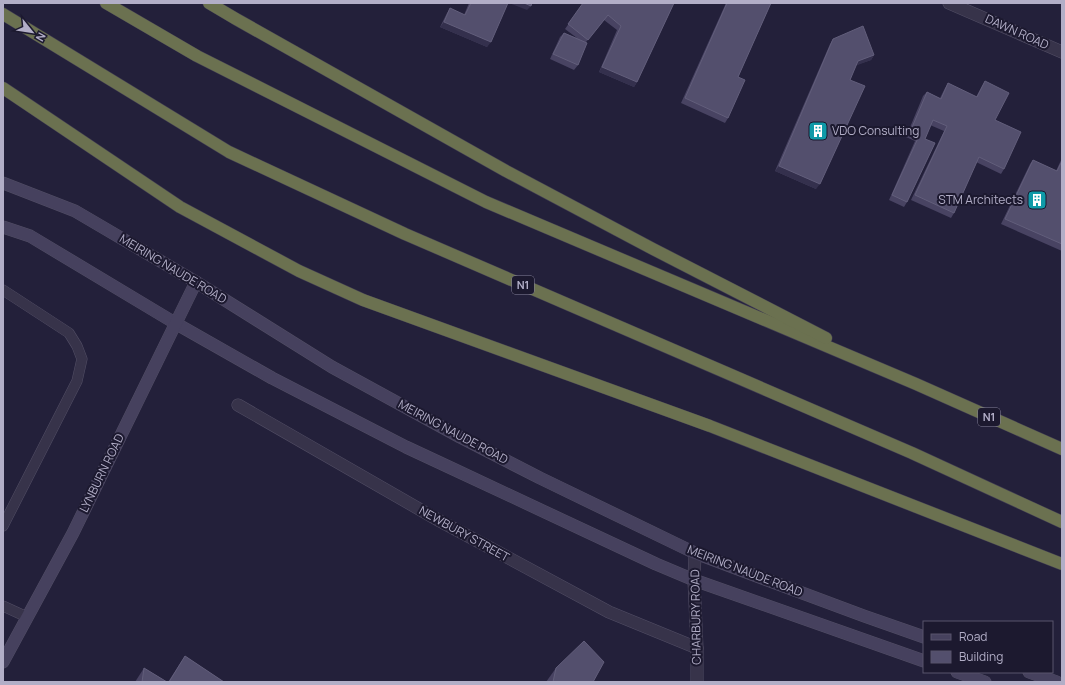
<svg xmlns="http://www.w3.org/2000/svg" width="1065" height="685" viewBox="0 0 1065 685" font-family="Manrope,sans-serif">
	<style>
		.lines { fill: none; stroke-linecap: round; stroke-linejoin: round }
		.lane-casing { stroke: #524e65; stroke-width: 11 }
		.street-casing { stroke: #524e65; stroke-width: 13 }
		.secondary-casing { stroke: #524e65; stroke-width: 13 }
		.highway-casing { stroke: #3f3b52; stroke-width: 13 }
		.lane { stroke: #37334a; stroke-width: 10 }
		.street { stroke: #37334a; stroke-width: 12 }
		.secondary { stroke: #46415e; stroke-width: 12 }
		.highway { stroke: #6b7150; stroke-width: 12 }
		.wall { fill: #484362 }
		.shaded-wall { fill: #34304d }
		.building { fill: #534f6d; stroke: #625e7b }
		.labels { text-anchor: middle; stroke-width: 4; stroke-linejoin: round; paint-order: stroke }
		.shield { fill: #1c192f; stroke: #858199; stroke-width: 1 }
		.shield-label { font-size: 11px; font-weight: bold; fill: #b2aec7 }
		.street-label { font-size: 12px; fill: #b2aec7; stroke: #1c192f }
		.poi-label { font-size: 12px; fill: #b2aec7; stroke: #1c192f; text-anchor: start }
	</style>
	<rect width="100%" height="100%" fill="#23203a"/>
	<g class="lines">
		<g class="lane-casing">
			<g id="lane">
				<polyline points="3,290 69,333 77,346 82,359 77,381 3,526"/>
				<polyline points="3,606 27,617"/>
			</g>
		</g>
		<g class="street-casing">
			<g id="street">
				<polyline points="949,3 1062,52"/>
				<polyline points="238,405 440,521 609,612 697,648"/>
				<polyline points="695,553 694,580 697,648 697,682"/>
			</g>
		</g>
		<g class="secondary-casing">
			<g id="secondary">
				<polyline points="3,183 75,211 196,282 332,367 460,437 540,478 695,553 864,616 924,637"/>
				<polyline points="3,227 30,236 175,323 272,378 406,447 451,468 656,564 694,580 924,661"/>
				<polyline points="3,662 73,533 196,282"/>
				<polyline points="957,672 985,682"/>
				<polyline points="1029,672 1057,682"/>
			</g>
		</g>
		<g class="highway-casing">
			<g id="highway">
				<polyline points="106,3 197,56 486,202 916,384 1062,449"/>
				<polyline points="209,3 236,19 506,171 653,249 826,338"/>
				<polyline points="3,14 229,152 405,234 912,453 1062,522"/>
				<polyline points="3,88 180,207 299,271 363,300 710,426 1062,564"/>
			</g>
		</g>
		<use href="#lane" class="lane"/>
		<use href="#street" class="street"/>
		<use href="#secondary" class="secondary"/>
		<use href="#highway" class="highway"/>
	</g>
	<g class="wall">
		<polygon points="469,3 508,3 487,47 440,27 447,13 450,8 464,15"/>
		<polygon points="583,3 674,3 637,82 634,87 599,72 617,30 604,20 586,42 578,65 574,70 550,59 560,37 564,33 577,38 565,29"/>
		<polygon points="726,3 771,3 738,77 728,118 725,123 681,103"/>
		<polygon points="833,39 874,55 871,60 856,65 850,80 816,189 775,171 830,44"/>
		<polygon points="985,81 995,120 1004,169 1001,174 976,162 954,213 951,218 911,200 944,131 930,125 925,139 907,202 904,207 889,200 915,141 906,137 923,96 927,92 940,98 945,88 948,83 976,97 982,86"/>
		<polygon points="1062,158 1062,251 1001,224 1030,164 1033,160 1056,171"/>
		<polygon points="185,656 224,682 168,682"/>
		<polygon points="144,668 167,682 135,682"/>
		<polygon points="556,668 593,682 546,682"/>
	</g>
	<g class="shaded-wall">
		<polygon points="509,3 524,3 531,6 527,10"/>
		<polygon points="444,22 491,42 487,47 440,27"/>
		<polygon points="874,55 871,60 855,66 858,61"/>
		<polygon points="602,67 637,82 634,87 599,72"/>
		<polygon points="779,166 820,184 816,189 775,171"/>
	</g>
	<g class="building">
		<polygon points="471,3 508,3 491,42 444,22 450,8 465,15"/>
		<polygon points="524,3 532,3 531,6"/>
		<polygon points="583,3 674,3 637,82 602,67 621,26 608,15 588,40 568,24"/>
		<polygon points="727,3 771,3 738,77 745,80 728,118 685,98"/>
		<polygon points="863,26 874,55 858,61 850,80 865,86 820,184 779,166 833,39"/>
		<polygon points="564,33 587,43 578,65 553,54"/>
		<polygon points="985,81 1009,93 995,120 1021,132 1004,169 979,157 954,213 915,195 947,126 933,120 925,139 935,143 907,202 892,195 919,136 910,132 927,92 941,99 948,83 977,97"/>
		<polygon points="1033,160 1057,171 1062,161 1062,244 1005,219"/>
		<polygon points="584,641 604,662 593,682 553,682 556,668"/>
		<polygon points="185,656 224,682 169,682"/>
		<polygon points="144,668 167,682 142,682"/>
	</g>
	<defs>
		<g id="building-square" transform="scale(1)"><rect x="-9" y="-9" width="18" height="18" rx="4" fill="#0f9aa8" stroke="#1c192f"/><path d="M-4-6H4V6H1V3H-1V6H-4ZM-2.5-4.3h1.7v1.8h-1.7ZM.8-4.3h1.7v1.8H.8ZM-2.5-1h1.7V.8h-1.7ZM.8-1h1.7V.8H.8Z" fill="#fff"/></g>
	</defs>
	<g fill-rule="evenodd">
		<use href="#building-square" x="818" y="131"/>
		<use href="#building-square" x="1037" y="200"/>
	</g>
	<g class="labels">
		<g class="shield">
			<rect x="512" y="276" width="22" height="18" rx="3"/>
			<rect x="978" y="408" width="22" height="18" rx="3"/>
		</g>
		<g class="shield-label">
			<text x="523" y="289">N1</text>
			<text x="989" y="421">N1</text>
		</g>
		<g class="street-label">
			<text transform="translate(1017 32) rotate(24)" y="4">DAWN ROAD</text>
			<text transform="translate(173 269) rotate(31)" y="4">MEIRING NAUDE ROAD</text>
			<text transform="translate(453 432) rotate(28)" y="4">MEIRING NAUDE ROAD</text>
			<text transform="translate(102 473) rotate(-64)" y="4">LYNBURN ROAD</text>
			<text transform="translate(464 534) rotate(29)" y="4">NEWBURY STREET</text>
			<text transform="translate(745 571) rotate(21)" y="4">MEIRING NAUDE ROAD</text>
			<text transform="translate(696 617) rotate(-91)" y="4">CHARBURY ROAD</text>
		</g>
		<g class="poi-label">
			<text x="832" y="135">VDO Consulting</text>
			<text x="1023" y="204" text-anchor="end">STM Architects</text>
		</g>
	</g>
	<rect width="1065" height="685" fill="none" stroke="#b2aec7" stroke-width="8"/>
	<rect x="923" y="621" width="130" height="52" fill="#1c192f" stroke="#58556c"/>
	<rect x="931" y="634" width="20" height="6" fill="#46415e" stroke="#58556c"/>
	<text x="959" y="641" font-size="12" fill="#b2aec7">Road</text>
	<rect x="931" y="651" width="20" height="12" fill="#534f6d" stroke="#58556c"/>
	<text x="959" y="661" font-size="12" fill="#b2aec7">Building</text>
	<g transform="translate(32 32) rotate(120)" stroke="#1c192f" stroke-width="3" paint-order="stroke">
	<path d="M0-3L7 15L0 10L-7 15Z" fill="#b2aec7"/>
	<text y="-6" font-size="11" font-weight="bold" text-anchor="middle" fill="#b2aec7">N</text>
	</g>
</svg>
